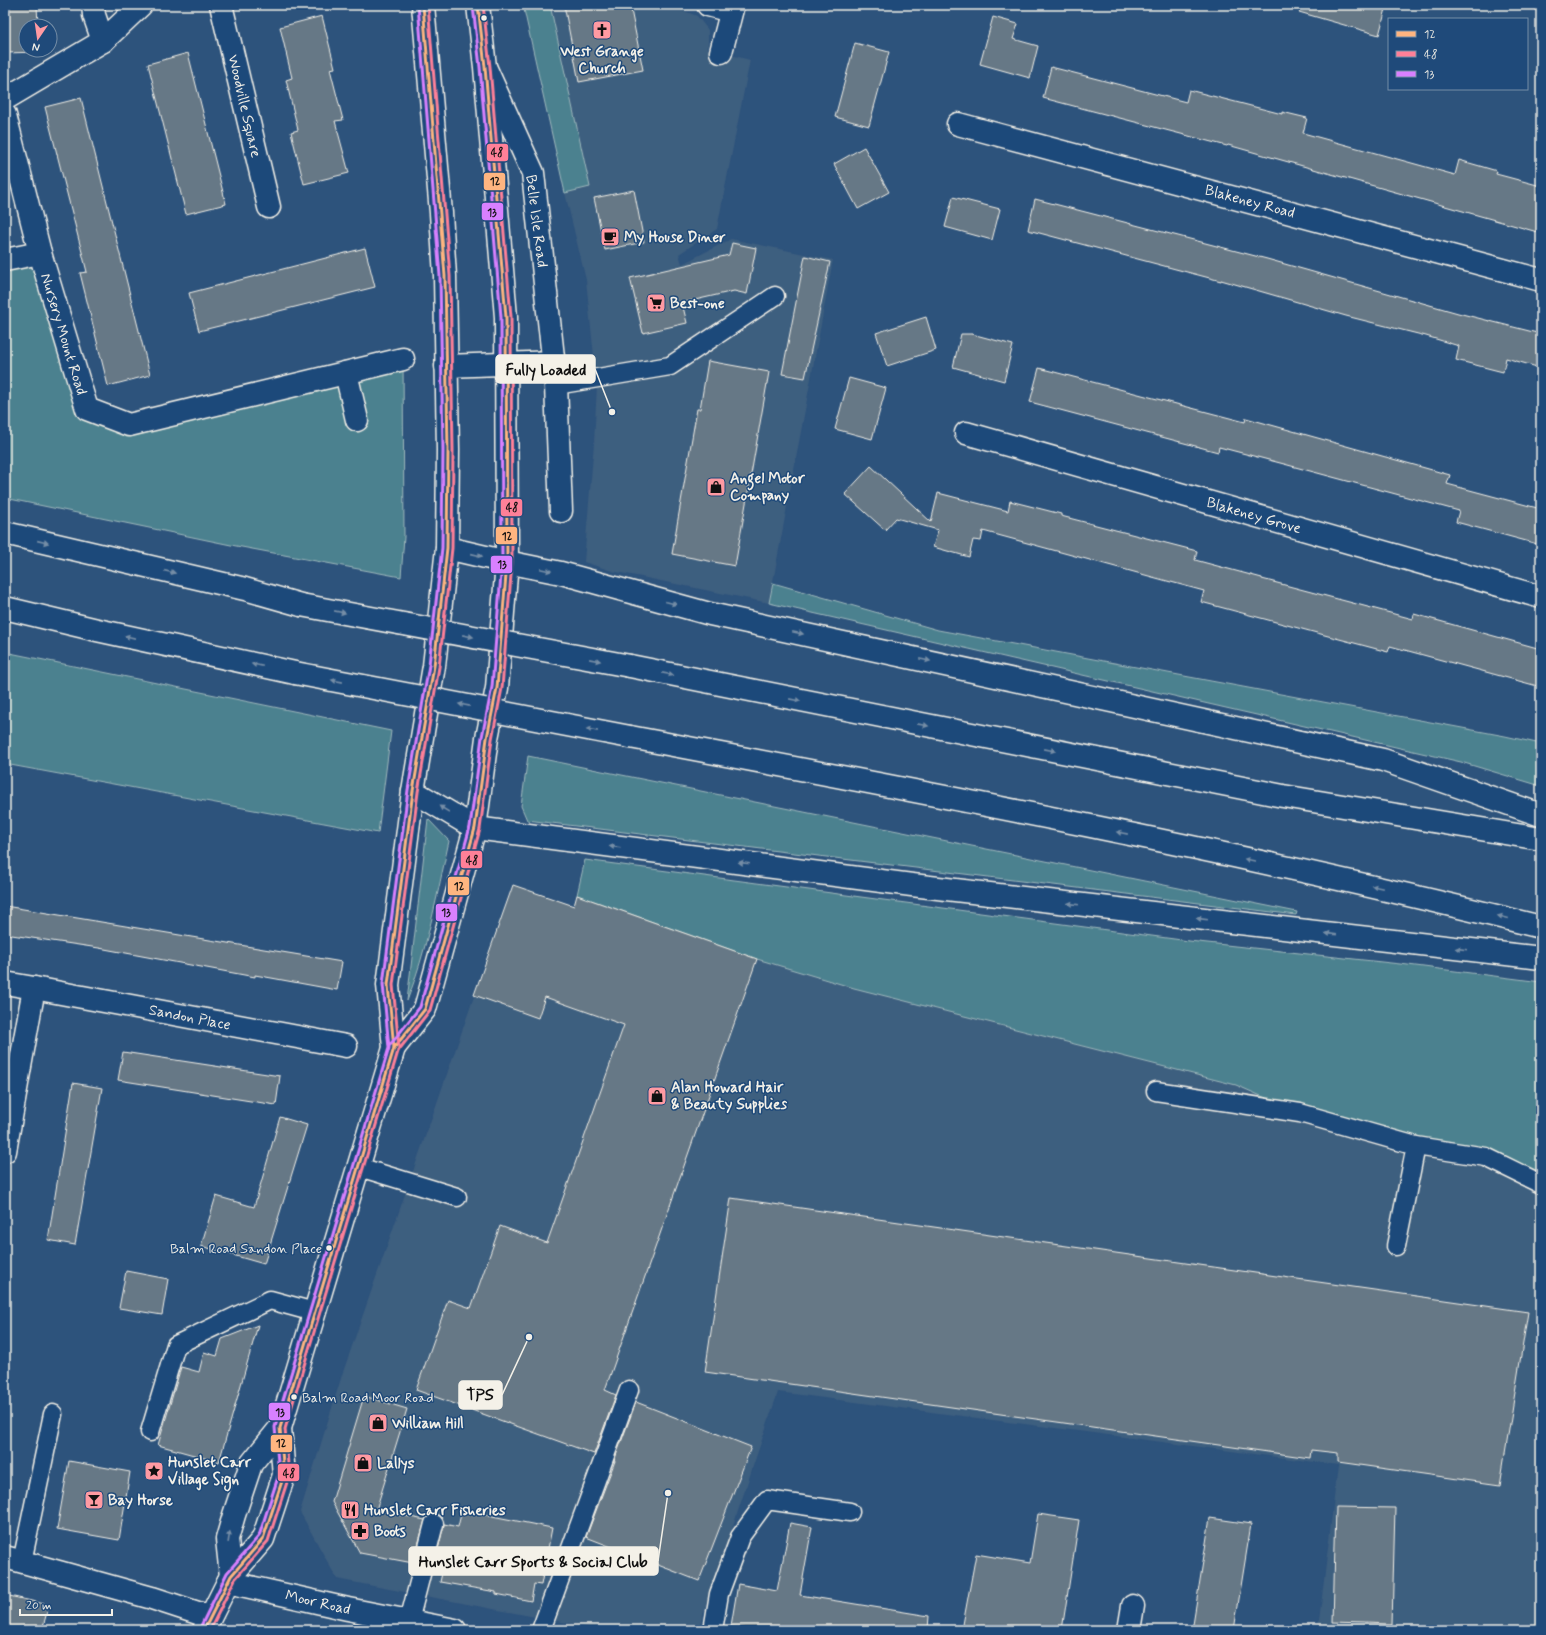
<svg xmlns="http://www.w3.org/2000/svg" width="1546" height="1635" viewBox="0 0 1546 1635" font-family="Mynerve,sans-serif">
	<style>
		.built { fill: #3e5e7f }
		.green { fill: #4b818f; stroke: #a0b9bc }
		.building { fill: #667886; stroke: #f4f1e8 }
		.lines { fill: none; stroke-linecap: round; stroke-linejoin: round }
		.lane-casing { stroke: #f4f1e8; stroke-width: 21 }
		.street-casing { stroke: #f4f1e8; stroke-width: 25 }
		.secondary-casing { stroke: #f4f1e8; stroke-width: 25 }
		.highway-casing { stroke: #f4f1e8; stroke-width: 25 }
		.lane { stroke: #1f4a7a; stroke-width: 18 }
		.street { stroke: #1f4a7a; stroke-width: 22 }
		.secondary { stroke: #1f4a7a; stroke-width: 22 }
		.highway { stroke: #1f4a7a; stroke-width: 22 }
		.highway-bridge-casing { stroke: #f4f1e8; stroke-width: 25; stroke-linecap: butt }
		.highway-bridge { stroke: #1f4a7a; stroke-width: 22 }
		.bus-1-casing { stroke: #1f4a7a; stroke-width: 6 }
		.bus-2-casing { stroke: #1f4a7a; stroke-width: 6 }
		.bus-3-casing { stroke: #1f4a7a; stroke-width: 6 }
		.bus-1 { stroke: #ffb580; stroke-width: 3 }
		.bus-2 { stroke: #ff8098; stroke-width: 3 }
		.bus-3 { stroke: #d880ff; stroke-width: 3 }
		.oneway { fill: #748da6 }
		.bus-dot { fill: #f4f1e8; stroke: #1f4a7a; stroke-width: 1.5 }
		.labels { text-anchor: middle; stroke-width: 3; stroke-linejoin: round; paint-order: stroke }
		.bus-label { font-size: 14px; fill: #f4f1e8; stroke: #1f4a7a; text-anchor: end }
		.poi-label { font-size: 15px; font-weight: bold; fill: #f4f1e8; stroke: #1f4a7a; text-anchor: start }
		.street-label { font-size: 15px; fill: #f4f1e8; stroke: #1f4a7a }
		.leader { fill: none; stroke: #f4f1e8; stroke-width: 1.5 }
		.callout-dot { fill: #f4f1e8; stroke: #1f4a7a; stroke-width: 1.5 }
		.callout { fill: #f4f1e8; stroke: #f4f1e8; stroke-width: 1.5 }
		.callout-label { font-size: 16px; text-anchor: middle; font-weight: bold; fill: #111 }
		.line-badge { stroke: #1f4a7a; stroke-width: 1.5 }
		.pale-badge-label { font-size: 11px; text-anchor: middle; font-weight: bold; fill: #111 }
	</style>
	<rect width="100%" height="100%" fill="#2d537c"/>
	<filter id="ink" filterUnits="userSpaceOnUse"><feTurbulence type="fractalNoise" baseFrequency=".025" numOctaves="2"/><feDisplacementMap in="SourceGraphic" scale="8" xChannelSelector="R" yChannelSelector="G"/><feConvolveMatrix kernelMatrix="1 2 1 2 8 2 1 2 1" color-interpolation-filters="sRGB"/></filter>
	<g filter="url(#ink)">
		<g class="built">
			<polygon points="550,5 685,5 684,11 697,16 708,30 708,49 750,60 717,229 679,254 682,264 731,239 833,260 769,603 612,571 584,562 594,443 597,385 586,280 565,193 590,186"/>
			<polygon points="513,885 573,906 577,895 757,959 854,988 1236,1085 1300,1113 1486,1157 1541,1184 1541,1630 1318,1630 1338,1465 778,1392 698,1630 603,1630 337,1579 300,1512 342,1375"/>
		</g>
		<g class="green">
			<polygon points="523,5 550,5 590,187 565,193"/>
			<polygon points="40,253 87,409 129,425 403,359 404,537 401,577 231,545 5,498 5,260"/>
			<polygon points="773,583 938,630 1505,736 1541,744 1541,786 1461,762 769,603"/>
			<polygon points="5,652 391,731 378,833 5,764"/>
			<polygon points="528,756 1297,912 1296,915 527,820 521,806"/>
			<path d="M428,819L449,841C437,895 427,950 407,1001Z"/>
			<polygon points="585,860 1189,941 1400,964 1541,982 1541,1184 1486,1157 1300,1113 1236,1085 854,988 757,959 577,895"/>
		</g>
		<g class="building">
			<polygon points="5,5 37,5 38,26 26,26 26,50 39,50 40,52 5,53"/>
			<polygon points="564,5 630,5 643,70 579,82"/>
			<polygon points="1300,5 1387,5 1379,35 1299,12"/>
			<polygon points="322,16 335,68 330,69 343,120 335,121 349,173 304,184 291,132 298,130 286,80 292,78 280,27"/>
			<polygon points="993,17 1018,24 1013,39 1038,46 1030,78 980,64"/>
			<polygon points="855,43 889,52 869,126 835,117"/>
			<polygon points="188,53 226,204 186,214 148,64"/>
			<polygon points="1051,67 1186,102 1189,90 1282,114 1282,112 1307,118 1303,133 1455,175 1459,160 1497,171 1496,174 1541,186 1541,233 1228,145 1227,146 1043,98"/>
			<polygon points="81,98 150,375 108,386 80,273 87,272 45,107"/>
			<polygon points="864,147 889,192 858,209 834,164"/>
			<polygon points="634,190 644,242 605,250 594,198"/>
			<polygon points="953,197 1000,209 992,240 945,227"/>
			<polygon points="1035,199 1267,259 1458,313 1541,334 1541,352 1537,367 1506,358 1503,372 1456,360 1459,346 1426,336 1346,316 1221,280 1221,281 1028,230"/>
			<polygon points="732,243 756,248 747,294 734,291 682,303 687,323 643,333 630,278 729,255"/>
			<polygon points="365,248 375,287 199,331 189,293"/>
			<polygon points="805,256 830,262 805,378 782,374"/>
			<polygon points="926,317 936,350 887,366 876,333"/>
			<polygon points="961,334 972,334 1013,345 1004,381 953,367"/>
			<polygon points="708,361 769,372 735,566 672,554 697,409 700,409"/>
			<polygon points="1039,368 1245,422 1246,418 1450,475 1447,484 1541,509 1541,545 1456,522 1459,511 1284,464 1219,447 1218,452 1030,402"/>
			<polygon points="849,378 886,388 872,439 835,429"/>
			<polygon points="871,466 931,522 938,493 1008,511 1010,501 1061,514 1061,516 1197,551 1195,560 1262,578 1262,579 1413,619 1414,614 1541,649 1541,687 1390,646 1388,652 1201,602 1204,591 983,531 981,541 973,540 969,557 933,547 938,530 896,518 885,530 845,494"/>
			<polygon points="513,885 574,906 577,895 757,959 605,1390 616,1395 594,1454 416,1390 448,1300 471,1308 500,1226 547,1243 624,1025 545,997 538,1018 474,995"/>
			<polygon points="5,906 342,962 337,990 255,975 255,977 99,948 5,934"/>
			<polygon points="123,1052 280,1076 276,1105 118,1080"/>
			<polygon points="73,1083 102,1088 75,1245 48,1240"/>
			<polygon points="280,1117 307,1125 264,1264 201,1246 216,1196 254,1207"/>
			<polygon points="731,1198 1528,1312 1500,1485 1338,1462 1338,1453 1311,1450 1310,1458 705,1372"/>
			<polygon points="126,1271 168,1279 162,1315 119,1308"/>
			<polygon points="258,1325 219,1462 158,1445 181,1367 199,1372 204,1352 217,1356 222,1339"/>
			<polygon points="364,1396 407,1409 376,1510 425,1520 413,1563 360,1553 332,1502"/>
			<polygon points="636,1402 751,1447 699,1581 586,1537 615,1461 614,1461"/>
			<polygon points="69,1461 130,1472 119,1540 57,1529"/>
			<polygon points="1336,1507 1395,1508 1392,1624 1333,1622"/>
			<polygon points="462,1510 552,1528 541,1585 534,1584 531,1601 496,1594 496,1592 440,1582 443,1569 434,1567 444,1524 458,1527"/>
			<polygon points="1038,1514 1079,1520 1062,1630 962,1630 976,1554 1030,1563"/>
			<polygon points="1210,1518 1251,1524 1234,1630 1192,1630"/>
			<polygon points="790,1523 812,1527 800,1595 929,1616 928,1630 755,1630 731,1626 738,1584 777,1591"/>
			<polygon points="5,1595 49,1605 42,1630 5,1630"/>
		</g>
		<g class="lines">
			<g class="lane-casing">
				<g id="lane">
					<polyline points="556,385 670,366 775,296"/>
					<polyline points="1156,1091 1300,1113 1416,1146 1486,1157 1541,1184"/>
					<polyline points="359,1167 457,1197"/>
					<polyline points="1396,1246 1416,1146"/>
					<polyline points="150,1432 176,1345 270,1300 314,1312"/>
					<polyline points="22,1562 53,1414"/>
					<polyline points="409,1621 434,1524"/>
					<polyline points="541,1630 629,1390"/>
					<polyline points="713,1630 719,1594 740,1537 767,1500 850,1512"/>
				</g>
			</g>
			<g class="street-casing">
				<g id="street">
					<polyline points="93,5 94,15 103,41"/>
					<polyline points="221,5 269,207"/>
					<polyline points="708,5 731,11"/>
					<polyline points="721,52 733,5"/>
					<polyline points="486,69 533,173 556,385 561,511"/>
					<polyline points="5,99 103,41 141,5"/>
					<polyline points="5,115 40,253 87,409 129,425 403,359"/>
					<polyline points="958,124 1541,280"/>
					<polyline points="5,260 40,253"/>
					<polyline points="446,366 554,362"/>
					<polyline points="346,373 357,420"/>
					<polyline points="966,433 1541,597"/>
					<polyline points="5,983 34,988 5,1151"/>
					<polyline points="34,988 346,1046"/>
					<polyline points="5,1557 152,1598 210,1617"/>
					<polyline points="1129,1630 1133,1606"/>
				</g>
			</g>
			<g class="secondary-casing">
				<g id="secondary">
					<polyline points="447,548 507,562"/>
					<polyline points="413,791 475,828"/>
					<polyline points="394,1048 425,1009 475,828 487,738 497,688 507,562 506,317 485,67 478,5"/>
					<polyline points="231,1576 227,1539 234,1515 251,1464 280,1428"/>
					<polyline points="228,1582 348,1609 455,1630"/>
					<polyline points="204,1630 231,1576 263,1539 284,1475 280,1428 394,1048 388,985 413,791 434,666 447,548 448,450 445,276 441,213 423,5"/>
				</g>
			</g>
			<g class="highway-casing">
				<g id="highway">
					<polyline points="5,533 245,589 301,605"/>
					<polyline points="507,562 561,573 710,614 1383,760 1541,815"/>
					<polyline points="5,608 97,630 295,673"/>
					<polyline points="630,666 1283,796 1541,839"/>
					<path d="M630,737C935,794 1240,852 1541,927"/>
					<polyline points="475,828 912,885 1541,958"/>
				</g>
			</g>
			<use href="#lane" class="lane"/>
			<use href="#street" class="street"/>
			<use href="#secondary" class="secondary"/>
			<use href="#highway" class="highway"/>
			<g class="highway-bridge-casing">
				<g id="highway-bridge">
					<polyline points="301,605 630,666"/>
					<polyline points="295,673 630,737"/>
				</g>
			</g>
			<use href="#highway-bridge" class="highway-bridge"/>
			<g class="bus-1-casing">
				<g id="bus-1">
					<polyline points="394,1048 425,1009 475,828 487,738 497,688 507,562 506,317 485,67 478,5"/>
					<polyline points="204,1630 231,1576 263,1539 284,1475 280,1428 394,1048 388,985 413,791 434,666 447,548 448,450 445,276 423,5"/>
				</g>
			</g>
			<g class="bus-2-casing">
				<g id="bus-2">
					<polyline points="398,1051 430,1010 480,829 492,739 502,688 512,562 511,317 490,67 483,5"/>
					<polyline points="210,1630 235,1579 268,1541 289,1476 285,1429 399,1048 393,985 418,792 439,667 452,548 453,450 450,276 428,5"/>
				</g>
			</g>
			<g class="bus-3-casing">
				<g id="bus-3">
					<polyline points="390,1045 420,1007 470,827 482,737 492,687 502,562 501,317 480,67 473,6"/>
					<polyline points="200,1628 227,1573 259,1536 279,1474 275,1427 389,1048 383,984 408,790 429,665 442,548 443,450 440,276 418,5"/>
				</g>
			</g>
			<use href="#bus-1" class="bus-1"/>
			<use href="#bus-2" class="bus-2"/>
			<use href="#bus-3" class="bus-3"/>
		</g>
		<defs><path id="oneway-solid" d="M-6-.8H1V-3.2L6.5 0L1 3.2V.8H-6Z"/></defs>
		<g class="oneway">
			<use href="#oneway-solid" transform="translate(43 542) rotate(13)"/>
			<use href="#oneway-solid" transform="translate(477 555) rotate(13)"/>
			<use href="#oneway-solid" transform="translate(546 570) rotate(12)"/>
			<use href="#oneway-solid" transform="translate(170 572) rotate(13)"/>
			<use href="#oneway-solid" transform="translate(671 603) rotate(15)"/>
			<use href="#oneway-solid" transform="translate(340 612) rotate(11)"/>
			<use href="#oneway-solid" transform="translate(798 633) rotate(12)"/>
			<use href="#oneway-solid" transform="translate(468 636) rotate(11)"/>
			<use href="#oneway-solid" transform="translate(130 637) rotate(-167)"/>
			<use href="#oneway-solid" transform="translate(595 660) rotate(11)"/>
			<use href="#oneway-solid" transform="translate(925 660) rotate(12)"/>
			<use href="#oneway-solid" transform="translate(257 665) rotate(-168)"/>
			<use href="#oneway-solid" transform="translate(668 674) rotate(11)"/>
			<use href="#oneway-solid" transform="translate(337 681) rotate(-169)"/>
			<use href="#oneway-solid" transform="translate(795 700) rotate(11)"/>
			<use href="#oneway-solid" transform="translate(464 705) rotate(-169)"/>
			<use href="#oneway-solid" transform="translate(923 725) rotate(11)"/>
			<use href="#oneway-solid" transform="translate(592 730) rotate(-169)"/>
			<use href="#oneway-solid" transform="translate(1050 750) rotate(11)"/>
			<use href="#oneway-solid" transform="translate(444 809) rotate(-148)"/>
			<use href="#oneway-solid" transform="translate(1122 833) rotate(-169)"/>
			<use href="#oneway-solid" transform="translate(615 847) rotate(-173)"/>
			<use href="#oneway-solid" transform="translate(1250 860) rotate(-168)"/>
			<use href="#oneway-solid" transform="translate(744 863) rotate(-173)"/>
			<use href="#oneway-solid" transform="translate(1377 887) rotate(-168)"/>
			<use href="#oneway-solid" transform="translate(1073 904) rotate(-173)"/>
			<use href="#oneway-solid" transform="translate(1503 917) rotate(-166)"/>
			<use href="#oneway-solid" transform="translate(1202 919) rotate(-173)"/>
			<use href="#oneway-solid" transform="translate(1331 934) rotate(-173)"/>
			<use href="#oneway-solid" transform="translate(1461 949) rotate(-173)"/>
			<use href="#oneway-solid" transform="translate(229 1537) rotate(-81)"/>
		</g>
	</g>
	<defs>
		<g id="church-square" transform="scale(1)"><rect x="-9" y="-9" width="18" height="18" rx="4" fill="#ff9aa2" stroke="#1f4a7a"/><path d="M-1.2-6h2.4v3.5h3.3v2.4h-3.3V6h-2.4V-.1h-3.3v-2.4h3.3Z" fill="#111"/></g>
		<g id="cafe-square" transform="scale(1)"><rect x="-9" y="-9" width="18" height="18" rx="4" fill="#ff9aa2" stroke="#1f4a7a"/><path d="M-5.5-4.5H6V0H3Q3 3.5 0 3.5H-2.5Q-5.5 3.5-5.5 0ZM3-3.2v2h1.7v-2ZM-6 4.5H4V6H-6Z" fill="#111"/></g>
		<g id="supermarket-square" transform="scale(1)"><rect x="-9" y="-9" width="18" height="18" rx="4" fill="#ff9aa2" stroke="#1f4a7a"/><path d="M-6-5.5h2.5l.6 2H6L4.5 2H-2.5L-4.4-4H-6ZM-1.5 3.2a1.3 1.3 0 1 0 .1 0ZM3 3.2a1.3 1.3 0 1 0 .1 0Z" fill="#111"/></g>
		<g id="shop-square" transform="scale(1)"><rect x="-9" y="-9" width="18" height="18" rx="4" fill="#ff9aa2" stroke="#1f4a7a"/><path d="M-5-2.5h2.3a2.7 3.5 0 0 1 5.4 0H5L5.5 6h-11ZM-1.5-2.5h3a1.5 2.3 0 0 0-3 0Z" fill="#111"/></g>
		<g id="sight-square" transform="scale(1)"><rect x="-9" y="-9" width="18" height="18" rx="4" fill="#ff9aa2" stroke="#1f4a7a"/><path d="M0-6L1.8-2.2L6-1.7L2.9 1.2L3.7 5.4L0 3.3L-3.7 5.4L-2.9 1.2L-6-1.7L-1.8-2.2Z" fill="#111"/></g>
		<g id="bar-square" transform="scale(1)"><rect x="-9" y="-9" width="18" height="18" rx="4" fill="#ff9aa2" stroke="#1f4a7a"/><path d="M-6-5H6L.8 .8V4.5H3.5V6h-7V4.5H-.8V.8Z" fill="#111"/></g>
		<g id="restaurant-square" transform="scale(1)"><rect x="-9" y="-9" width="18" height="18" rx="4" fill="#ff9aa2" stroke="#1f4a7a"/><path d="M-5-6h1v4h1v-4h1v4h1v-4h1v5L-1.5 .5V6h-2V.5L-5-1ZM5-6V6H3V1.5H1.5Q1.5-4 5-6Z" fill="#111"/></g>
		<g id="pharmacy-square" transform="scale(1)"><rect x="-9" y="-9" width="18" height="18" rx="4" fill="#ff9aa2" stroke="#1f4a7a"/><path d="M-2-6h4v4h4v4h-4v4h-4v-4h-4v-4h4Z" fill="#111"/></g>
	</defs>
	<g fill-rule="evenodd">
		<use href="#church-square" x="602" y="30"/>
		<use href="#cafe-square" x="610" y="237"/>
		<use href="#supermarket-square" x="656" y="303"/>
		<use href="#shop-square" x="716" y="487"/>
		<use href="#shop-square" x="657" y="1096"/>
		<use href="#shop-square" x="378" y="1423"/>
		<use href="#shop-square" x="363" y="1463"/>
		<use href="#sight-square" x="154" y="1471"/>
		<use href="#bar-square" x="94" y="1500"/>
		<use href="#restaurant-square" x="350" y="1510"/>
		<use href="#pharmacy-square" x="360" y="1531"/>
	</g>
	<g class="bus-dot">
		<circle cx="484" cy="18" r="3.5"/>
		<circle cx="329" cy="1248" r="3.5"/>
		<circle cx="294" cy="1397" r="3.5"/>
	</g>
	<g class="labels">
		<g class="bus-label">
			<text x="322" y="1253">Balm Road Sandon Place</text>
			<text x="302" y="1402" text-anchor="start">Balm Road Moor Road</text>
		</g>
		<g class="poi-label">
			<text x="602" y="56" text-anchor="middle">West Grange<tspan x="602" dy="17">Church</tspan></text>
			<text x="624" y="242">My House Diner</text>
			<text x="670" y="308">Best-one</text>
			<text x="730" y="483">Angel Motor<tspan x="730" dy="17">Company</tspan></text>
			<text x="671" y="1092">Alan Howard Hair<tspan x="671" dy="17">&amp; Beauty Supplies</tspan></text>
			<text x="392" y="1428">William Hill</text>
			<text x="168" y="1467">Hunslet Carr<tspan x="168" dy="17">Village Sign</tspan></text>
			<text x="377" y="1468">Lallys</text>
			<text x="108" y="1505">Bay Horse</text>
			<text x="364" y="1515">Hunslet Carr Fisheries</text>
			<text x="374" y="1536">Boots</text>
		</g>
		<g class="street-label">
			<text transform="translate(245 106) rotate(77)" y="5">Woodville Square</text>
			<text transform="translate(1250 201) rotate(15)" y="5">Blakeney Road</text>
			<text transform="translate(537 221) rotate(83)" y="5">Belle Isle Road</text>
			<text transform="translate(64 334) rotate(73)" y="5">Nursery Mount Road</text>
			<text transform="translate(1254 515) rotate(16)" y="5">Blakeney Grove</text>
			<text transform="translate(190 1017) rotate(11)" y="5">Sandon Place</text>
			<text transform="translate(318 1602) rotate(13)" y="5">Moor Road</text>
		</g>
	</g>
	<path class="leader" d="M612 412L595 369M529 1337L502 1395M668 1493L658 1561"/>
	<g class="callout-dot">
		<circle cx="612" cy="412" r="4"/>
		<circle cx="529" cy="1337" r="4"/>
		<circle cx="668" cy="1493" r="4"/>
	</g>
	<g class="callout">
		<rect x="496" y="355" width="99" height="28" rx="4"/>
		<rect x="459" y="1381" width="43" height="28" rx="4"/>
		<rect x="409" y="1547" width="249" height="28" rx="4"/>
	</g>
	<g class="callout-label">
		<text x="546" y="375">Fully Loaded</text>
		<text x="480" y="1400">TPS</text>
		<text x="533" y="1567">Hunslet Carr Sports &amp; Social Club</text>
	</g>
	<g class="line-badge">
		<rect x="486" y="143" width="23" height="19" rx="4" fill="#ff8098"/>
		<rect x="483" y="172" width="23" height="19" rx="4" fill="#ffb580"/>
		<rect x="481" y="202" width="23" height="19" rx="4" fill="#d880ff"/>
		<rect x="500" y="498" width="23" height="19" rx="4" fill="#ff8098"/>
		<rect x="495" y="526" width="23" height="19" rx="4" fill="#ffb580"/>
		<rect x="490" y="555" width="23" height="19" rx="4" fill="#d880ff"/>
		<rect x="460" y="850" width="23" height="19" rx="4" fill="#ff8098"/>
		<rect x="447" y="876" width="23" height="20" rx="4" fill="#ffb580"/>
		<rect x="435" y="903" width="23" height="19" rx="4" fill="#d880ff"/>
		<rect x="268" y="1402" width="23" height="19" rx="4" fill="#d880ff"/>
		<rect x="270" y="1434" width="23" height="19" rx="4" fill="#ffb580"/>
		<rect x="277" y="1463" width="23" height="19" rx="4" fill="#ff8098"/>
	</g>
	<g class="pale-badge-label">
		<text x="497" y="156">48</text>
		<text x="495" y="185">12</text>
		<text x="492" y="216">13</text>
		<text x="512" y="511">48</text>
		<text x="507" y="540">12</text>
		<text x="502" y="568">13</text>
		<text x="472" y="864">48</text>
		<text x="459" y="890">12</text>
		<text x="446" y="916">13</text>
		<text x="280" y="1416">13</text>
		<text x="281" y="1447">12</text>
		<text x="289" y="1477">48</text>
	</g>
	<rect width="1546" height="1635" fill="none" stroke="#1f4a7a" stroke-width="20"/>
	<rect x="10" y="10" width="1526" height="1615" fill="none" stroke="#f4f1e8" stroke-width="1.5" filter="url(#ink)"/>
	<rect x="1388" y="18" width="140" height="72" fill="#1f4a7a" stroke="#748da6"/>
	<rect x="1396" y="31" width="20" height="6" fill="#ffb580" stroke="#748da6"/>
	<text x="1424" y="38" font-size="12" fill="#f4f1e8">12</text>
	<rect x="1396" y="51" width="20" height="6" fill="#ff8098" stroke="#748da6"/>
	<text x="1424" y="58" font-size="12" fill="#f4f1e8">48</text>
	<rect x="1396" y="71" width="20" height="6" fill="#d880ff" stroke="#748da6"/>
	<text x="1424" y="78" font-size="12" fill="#f4f1e8">13</text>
	<g transform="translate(38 38) rotate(193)"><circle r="19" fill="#1f4a7a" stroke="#748da6"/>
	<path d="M0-3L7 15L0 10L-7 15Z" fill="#ff9aa2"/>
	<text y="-6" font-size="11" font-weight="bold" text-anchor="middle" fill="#f4f1e8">N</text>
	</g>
	<path d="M20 1609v6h92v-6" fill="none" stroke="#f4f1e8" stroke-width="2"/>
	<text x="26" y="1609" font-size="12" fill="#f4f1e8" stroke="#1f4a7a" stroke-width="3" paint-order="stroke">20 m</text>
</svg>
